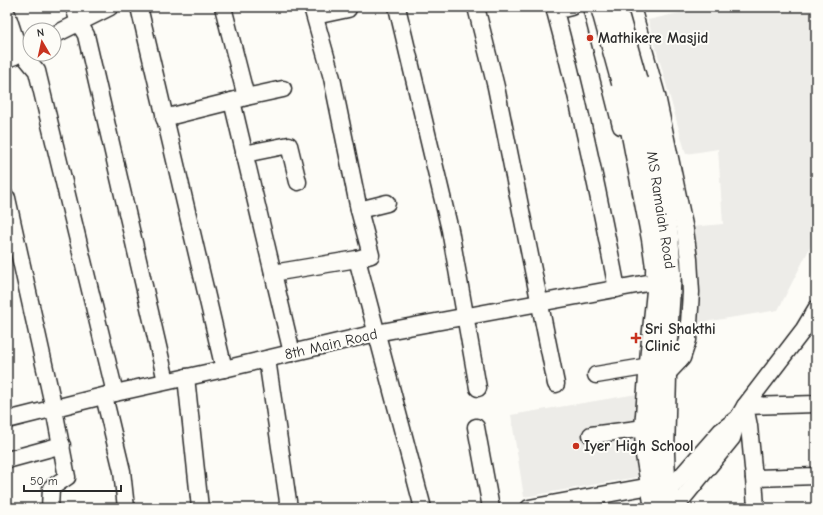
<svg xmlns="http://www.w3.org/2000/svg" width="823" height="515" viewBox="0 0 823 515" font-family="'Comic Neue',sans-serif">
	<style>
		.built { fill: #edece8 }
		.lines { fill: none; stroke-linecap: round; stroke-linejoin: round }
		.stream { stroke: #7e7d7b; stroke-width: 4 }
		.minor-casing { stroke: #2b2b2b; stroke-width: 19 }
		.major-casing { stroke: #2b2b2b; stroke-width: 23 }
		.minor { stroke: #fdfcf7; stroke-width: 16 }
		.major { stroke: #fdfcf7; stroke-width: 20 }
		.major-bridge-casing { stroke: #2b2b2b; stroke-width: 23; stroke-linecap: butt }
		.major-bridge { stroke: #fdfcf7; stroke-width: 20 }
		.poi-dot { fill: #c8321e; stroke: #fdfcf7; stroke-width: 1.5 }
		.labels { text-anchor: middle; stroke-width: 4; stroke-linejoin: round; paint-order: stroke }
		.poi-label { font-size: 15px; font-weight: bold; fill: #2b2b2b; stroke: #fdfcf7; text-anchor: start }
		.street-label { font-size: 15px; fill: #2b2b2b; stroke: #fdfcf7 }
	</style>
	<rect width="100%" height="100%" fill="#fdfcf7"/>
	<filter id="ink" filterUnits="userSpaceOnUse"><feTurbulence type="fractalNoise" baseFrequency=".025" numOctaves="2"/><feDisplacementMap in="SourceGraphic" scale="8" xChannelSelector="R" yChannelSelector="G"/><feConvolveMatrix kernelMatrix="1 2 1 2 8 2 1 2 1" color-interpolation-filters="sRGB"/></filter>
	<g filter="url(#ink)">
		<g class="built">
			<polygon points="705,7 816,7 816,236 778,310 692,324 691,227 723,224 718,149 686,154 648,20"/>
			<polygon points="637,394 637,477 524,497 511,415"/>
		</g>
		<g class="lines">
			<polyline class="stream" points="113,12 123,7"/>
			<g class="minor-casing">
				<g id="minor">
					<polyline points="74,7 79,23 86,35 166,381"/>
					<polyline points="139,7 224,369"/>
					<polyline points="223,7 246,97 232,101 292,353"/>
					<polyline points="397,7 450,230 478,388"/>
					<polyline points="476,7 496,87 556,384"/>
					<path d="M571,7L555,11C580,103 599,196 617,289"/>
					<polyline points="591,7 621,126"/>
					<polyline points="632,7 657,96 685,230 689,259 691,292 688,340 682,358 666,375"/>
					<polyline points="7,14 18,48 37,71 115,393"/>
					<polyline points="315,16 348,9"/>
					<polyline points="54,35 110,7"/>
					<polyline points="7,59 15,56"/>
					<polyline points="246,97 283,89"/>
					<polyline points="164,118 232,101"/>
					<polyline points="244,154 289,145 298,182"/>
					<polyline points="7,198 54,409 67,477 51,488 50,508"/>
					<polyline points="359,210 387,203"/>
					<polyline points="357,259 423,508"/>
					<polyline points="273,273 357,259 371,255 359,210 332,78 312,7"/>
					<polyline points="267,359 289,508"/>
					<polyline points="596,375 650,366"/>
					<polyline points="186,377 200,508"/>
					<polyline points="104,396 122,471 126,508"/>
					<polyline points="816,404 745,406 749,426 754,478 816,476"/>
					<polyline points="7,420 115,393 224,369 376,333 658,281 654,272"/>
					<polyline points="476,427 491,508"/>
					<polyline points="591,435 645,428"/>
					<polyline points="7,460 62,445"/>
					<polyline points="754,478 756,508"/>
					<polyline points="662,498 721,431 738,418"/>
					<polyline points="529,508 651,486 661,479"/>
					<polyline points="675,508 732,438 738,418 745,406 804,329 816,309"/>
				</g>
			</g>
			<g class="major-casing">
				<g id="major">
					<polyline points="637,81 657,170 668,236 671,273 667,336 664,453 665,479 671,508"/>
					<polyline points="622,83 652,239 658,281 651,350 645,428 646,455 655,508"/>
				</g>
			</g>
			<use href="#minor" class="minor"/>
			<use href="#major" class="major"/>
			<g class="major-bridge-casing">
				<g id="major-bridge">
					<polyline points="601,7 622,83"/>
					<polyline points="616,7 637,81"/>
				</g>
			</g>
			<use href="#major-bridge" class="major-bridge"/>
		</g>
	</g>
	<g class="poi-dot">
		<circle cx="590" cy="38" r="4"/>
		<path d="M634 332h4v4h4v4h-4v4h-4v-4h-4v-4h4z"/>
		<circle cx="576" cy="446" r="4"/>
	</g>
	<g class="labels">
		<g class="poi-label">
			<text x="598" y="43">Mathikere Masjid</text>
			<text x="645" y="334">Sri Shakthi<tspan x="645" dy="17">Clinic</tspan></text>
			<text x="584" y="451">Iyer High School</text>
		</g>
		<g class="street-label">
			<text transform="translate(661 210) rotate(81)" y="5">MS Ramaiah Road</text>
			<text transform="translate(331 344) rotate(-13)" y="5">8th Main Road</text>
		</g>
	</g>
	<rect width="823" height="515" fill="none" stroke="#fdfcf7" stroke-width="24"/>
	<rect x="12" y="12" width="799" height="491" fill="none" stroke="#2b2b2b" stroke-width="1.5" filter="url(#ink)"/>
	<g transform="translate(42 42) rotate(351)"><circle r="19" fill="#fdfcf7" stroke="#a9a8a5"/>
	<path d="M0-3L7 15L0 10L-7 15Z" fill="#c8321e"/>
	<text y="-6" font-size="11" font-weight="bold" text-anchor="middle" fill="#2b2b2b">N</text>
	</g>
	<path d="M24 485v6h97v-6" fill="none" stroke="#2b2b2b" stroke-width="2"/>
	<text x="30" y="485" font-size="12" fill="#2b2b2b" stroke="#fdfcf7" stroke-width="3" paint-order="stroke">50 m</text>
</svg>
